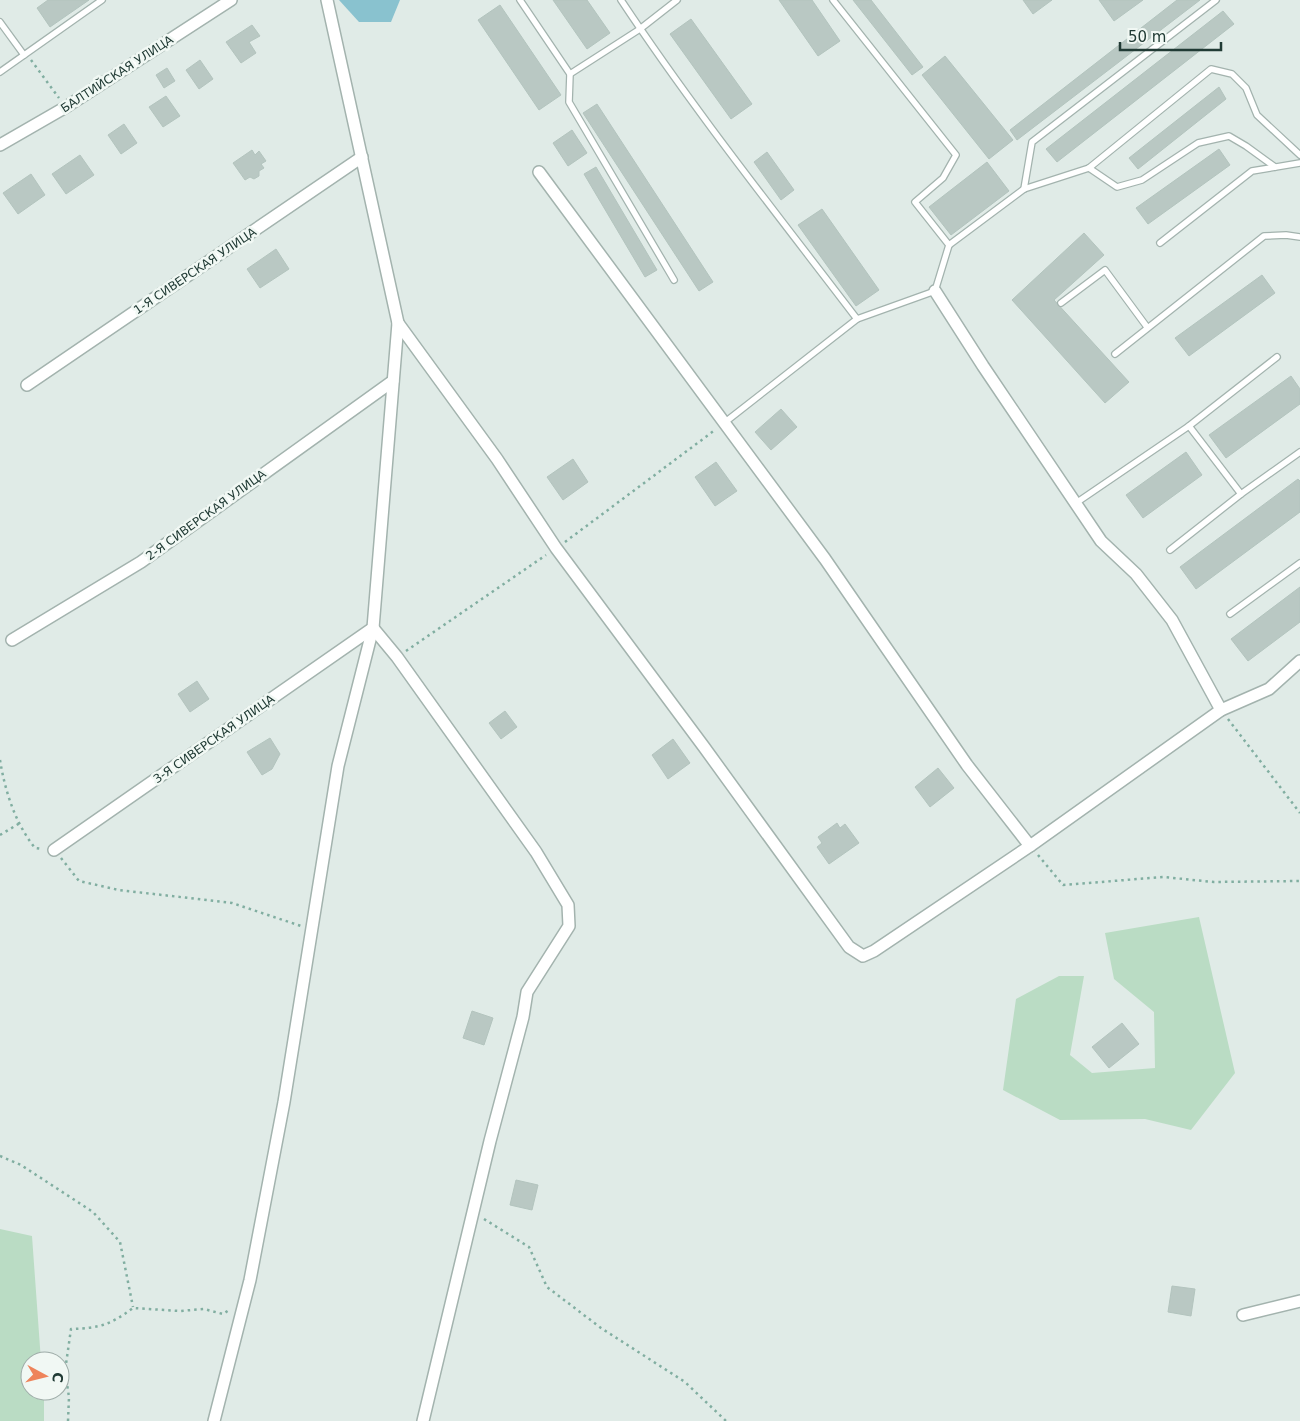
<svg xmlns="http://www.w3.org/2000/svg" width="1300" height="1421" viewBox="0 0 1300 1421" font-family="'DejaVu Sans',sans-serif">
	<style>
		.green { fill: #badcc4 }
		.water { fill: #89c2cf }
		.building { fill: #b9c8c3; stroke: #b3c4be }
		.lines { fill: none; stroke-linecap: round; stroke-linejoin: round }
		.service-casing { stroke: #a3b3ae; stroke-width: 8 }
		.minor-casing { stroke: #a3b3ae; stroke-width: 14 }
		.path { stroke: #81aea1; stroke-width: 2.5; stroke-dasharray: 2.5 4; stroke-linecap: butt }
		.service { stroke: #fff; stroke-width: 5.5 }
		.minor { stroke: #fff; stroke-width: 11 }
		.labels { text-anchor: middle; stroke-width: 5; stroke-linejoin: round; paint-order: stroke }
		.street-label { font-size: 12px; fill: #213b35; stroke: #f1f8f4 }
	</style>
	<rect width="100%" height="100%" fill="#e0ebe7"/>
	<g class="green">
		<polygon points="1199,917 1235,1073 1191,1130 1145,1119 1060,1120 1003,1090 1016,999 1059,976 1084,976 1070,1055 1092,1073 1155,1068 1154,1012 1114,979 1105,933"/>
		<polygon points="0,1229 32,1236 41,1361 30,1361 30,1391 44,1391 44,1421 0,1421"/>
	</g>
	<polygon class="water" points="339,0 400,0 391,22 359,22"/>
	<g class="building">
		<polygon points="48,0 89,0 50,27 37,8"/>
		<polygon points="553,0 587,0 610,33 587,49"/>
		<polygon points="779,0 812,0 840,41 818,56"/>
		<polygon points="853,0 871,0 923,67 912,75"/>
		<polygon points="1023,0 1052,0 1033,14"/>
		<polygon points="1099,0 1143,0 1114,21"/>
		<polygon points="1177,0 1200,0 1017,140 1010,130"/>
		<polygon points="500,5 561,95 539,110 478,20"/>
		<polygon points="1223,11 1234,24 1057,162 1046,149"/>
		<polygon points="691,19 752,104 731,119 670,34"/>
		<polygon points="252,25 260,36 249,42 256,53 241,63 226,42"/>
		<polygon points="945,56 1013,140 989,159 922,75"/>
		<polygon points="200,60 213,79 199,89 186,70"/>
		<polygon points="167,68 175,81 164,88 156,75"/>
		<polygon points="1219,87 1226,99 1138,169 1129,158"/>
		<polygon points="166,96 180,116 163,127 149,107"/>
		<polygon points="597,104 713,282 699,291 583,113"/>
		<polygon points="124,124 137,143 121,154 108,135"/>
		<polygon points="572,130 587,153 568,166 553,143"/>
		<polygon points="1219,149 1230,165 1148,224 1136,208"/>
		<polygon points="252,150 255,155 259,151 266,161 261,164 264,168 259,171 259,176 254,179 250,177 245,180 233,163"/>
		<polygon points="767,152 794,190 781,200 754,162"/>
		<polygon points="80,155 94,175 66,194 52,174"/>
		<polygon points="987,162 1009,191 951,235 929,207"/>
		<polygon points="596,167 657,270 645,277 584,174"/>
		<polygon points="31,174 45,195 18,214 3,193"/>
		<polygon points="822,209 879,290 856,306 798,225"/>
		<polygon points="1084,233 1104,255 1054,300 1129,382 1105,403 1012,300"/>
		<polygon points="276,249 289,269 260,288 247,269"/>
		<polygon points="1262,275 1275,293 1189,356 1175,338"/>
		<polygon points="1291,376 1300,389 1300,404 1226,458 1209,435"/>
		<polygon points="781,409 797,427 771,450 755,432"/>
		<polygon points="1186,452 1202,475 1143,518 1126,495"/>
		<polygon points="573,459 588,482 563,500 547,477"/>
		<polygon points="716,462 737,491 715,506 695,477"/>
		<polygon points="1298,479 1300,481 1300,512 1196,589 1180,567"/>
		<polygon points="1300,587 1300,622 1248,661 1231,639"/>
		<polygon points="197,681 209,699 190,712 178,694"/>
		<polygon points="505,711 517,727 501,739 489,723"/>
		<polygon points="270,738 280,754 272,769 262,775 247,752"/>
		<polygon points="673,739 690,763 668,779 652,755"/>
		<polygon points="938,768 954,788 930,807 915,787"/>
		<polygon points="837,823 840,828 845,824 859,843 829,864 817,847 822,843 818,837"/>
		<polygon points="472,1011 493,1018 484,1045 463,1038"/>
		<polygon points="1122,1023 1139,1044 1109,1068 1092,1047"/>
		<polygon points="516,1180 538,1185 532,1210 510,1205"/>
		<polygon points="1172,1286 1195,1289 1191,1316 1168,1312"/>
	</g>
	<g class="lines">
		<g class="service-casing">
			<g id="service">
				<polyline points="520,0 570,74"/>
				<path d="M621,0C694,110 777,214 857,319L935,291L949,245L915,202L943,178L956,155L833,0"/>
				<polyline points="0,22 24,55"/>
				<polyline points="0,72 102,0"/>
				<polyline points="1089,168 1117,187 1142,180 1198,143 1229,136 1246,146 1275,167"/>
				<polyline points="1024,189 1032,142 1216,0"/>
				<polyline points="1160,243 1252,171 1300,163"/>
				<polyline points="949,245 1024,189 1089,168 1211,69 1232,74 1246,88 1257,115 1300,155"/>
				<polyline points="674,280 569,102 570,74 640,29 677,0"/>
				<polyline points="1061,303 1105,270 1147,327"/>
				<polyline points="1115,354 1264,236 1286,235 1300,237"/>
				<polyline points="724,423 857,319"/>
				<polyline points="1189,426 1241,494"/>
				<polyline points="1076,503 1189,426 1277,357"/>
				<polyline points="1170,550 1241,494 1300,452"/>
				<polyline points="1230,614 1300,563"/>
			</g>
		</g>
		<g class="minor-casing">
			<g id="minor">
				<polyline points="0,145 66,107 231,0"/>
				<polyline points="539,172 825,559 967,765 1030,846"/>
				<polyline points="935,291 983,366 1101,541 1136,574 1172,620 1221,710"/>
				<polyline points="398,323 497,459 556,548 704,747 849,947 863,956 874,951 1030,846 1221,710 1269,689 1300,661"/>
				<polyline points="27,385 362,157"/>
				<polyline points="373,628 397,657 536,852 568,905 569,926 527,992 523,1017 490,1141 423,1421"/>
				<polyline points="12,640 141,562 393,381"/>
				<polyline points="54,850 373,628"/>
				<polyline points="1243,1315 1300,1301"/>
				<polyline points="214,1421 250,1280 284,1102 338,766 373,628 398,323 327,0"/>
			</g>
		</g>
		<g class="path">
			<polyline points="31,60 59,98"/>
			<polyline points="565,542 715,430"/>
			<polyline points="406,651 546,555"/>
			<polyline points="1228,719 1300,813"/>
			<path d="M0,760C5,791 15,823 35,848L42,849"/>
			<polyline points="0,835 20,823"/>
			<polyline points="1038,855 1063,885 1163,877 1214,882 1300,881"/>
			<polyline points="61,858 79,881 119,890 232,903 301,926"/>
			<polyline points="0,1156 21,1165 93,1212 120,1242 133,1307"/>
			<polyline points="484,1219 529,1247 547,1287 601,1328 685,1382 726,1421"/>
			<path d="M68,1421L69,1397L65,1371L71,1329C100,1328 110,1325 133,1308L180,1311L204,1309L223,1314L229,1310"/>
		</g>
		<use href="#service" class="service"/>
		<use href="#minor" class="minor"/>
	</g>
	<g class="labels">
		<g class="street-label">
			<text transform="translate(117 74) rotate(-33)" y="4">БАЛТИЙСКАЯ УЛИЦА</text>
			<text transform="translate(195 271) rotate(-34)" y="4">1-Я СИВЕРСКАЯ УЛИЦА</text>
			<text transform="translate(206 515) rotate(-36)" y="4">2-Я СИВЕРСКАЯ УЛИЦА</text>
			<text transform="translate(214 739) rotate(-35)" y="4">3-Я СИВЕРСКАЯ УЛИЦА</text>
		</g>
	</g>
	<g transform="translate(45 1376) rotate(97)"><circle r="24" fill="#f1f8f4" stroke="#9eaca8"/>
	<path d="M0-4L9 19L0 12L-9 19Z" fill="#ee845b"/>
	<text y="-8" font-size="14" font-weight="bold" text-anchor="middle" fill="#213b35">С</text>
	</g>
	<path d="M1120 42v8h101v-8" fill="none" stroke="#213b35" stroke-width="2.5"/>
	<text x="1128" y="42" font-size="15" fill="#213b35" stroke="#f1f8f4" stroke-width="4" paint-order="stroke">50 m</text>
</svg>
